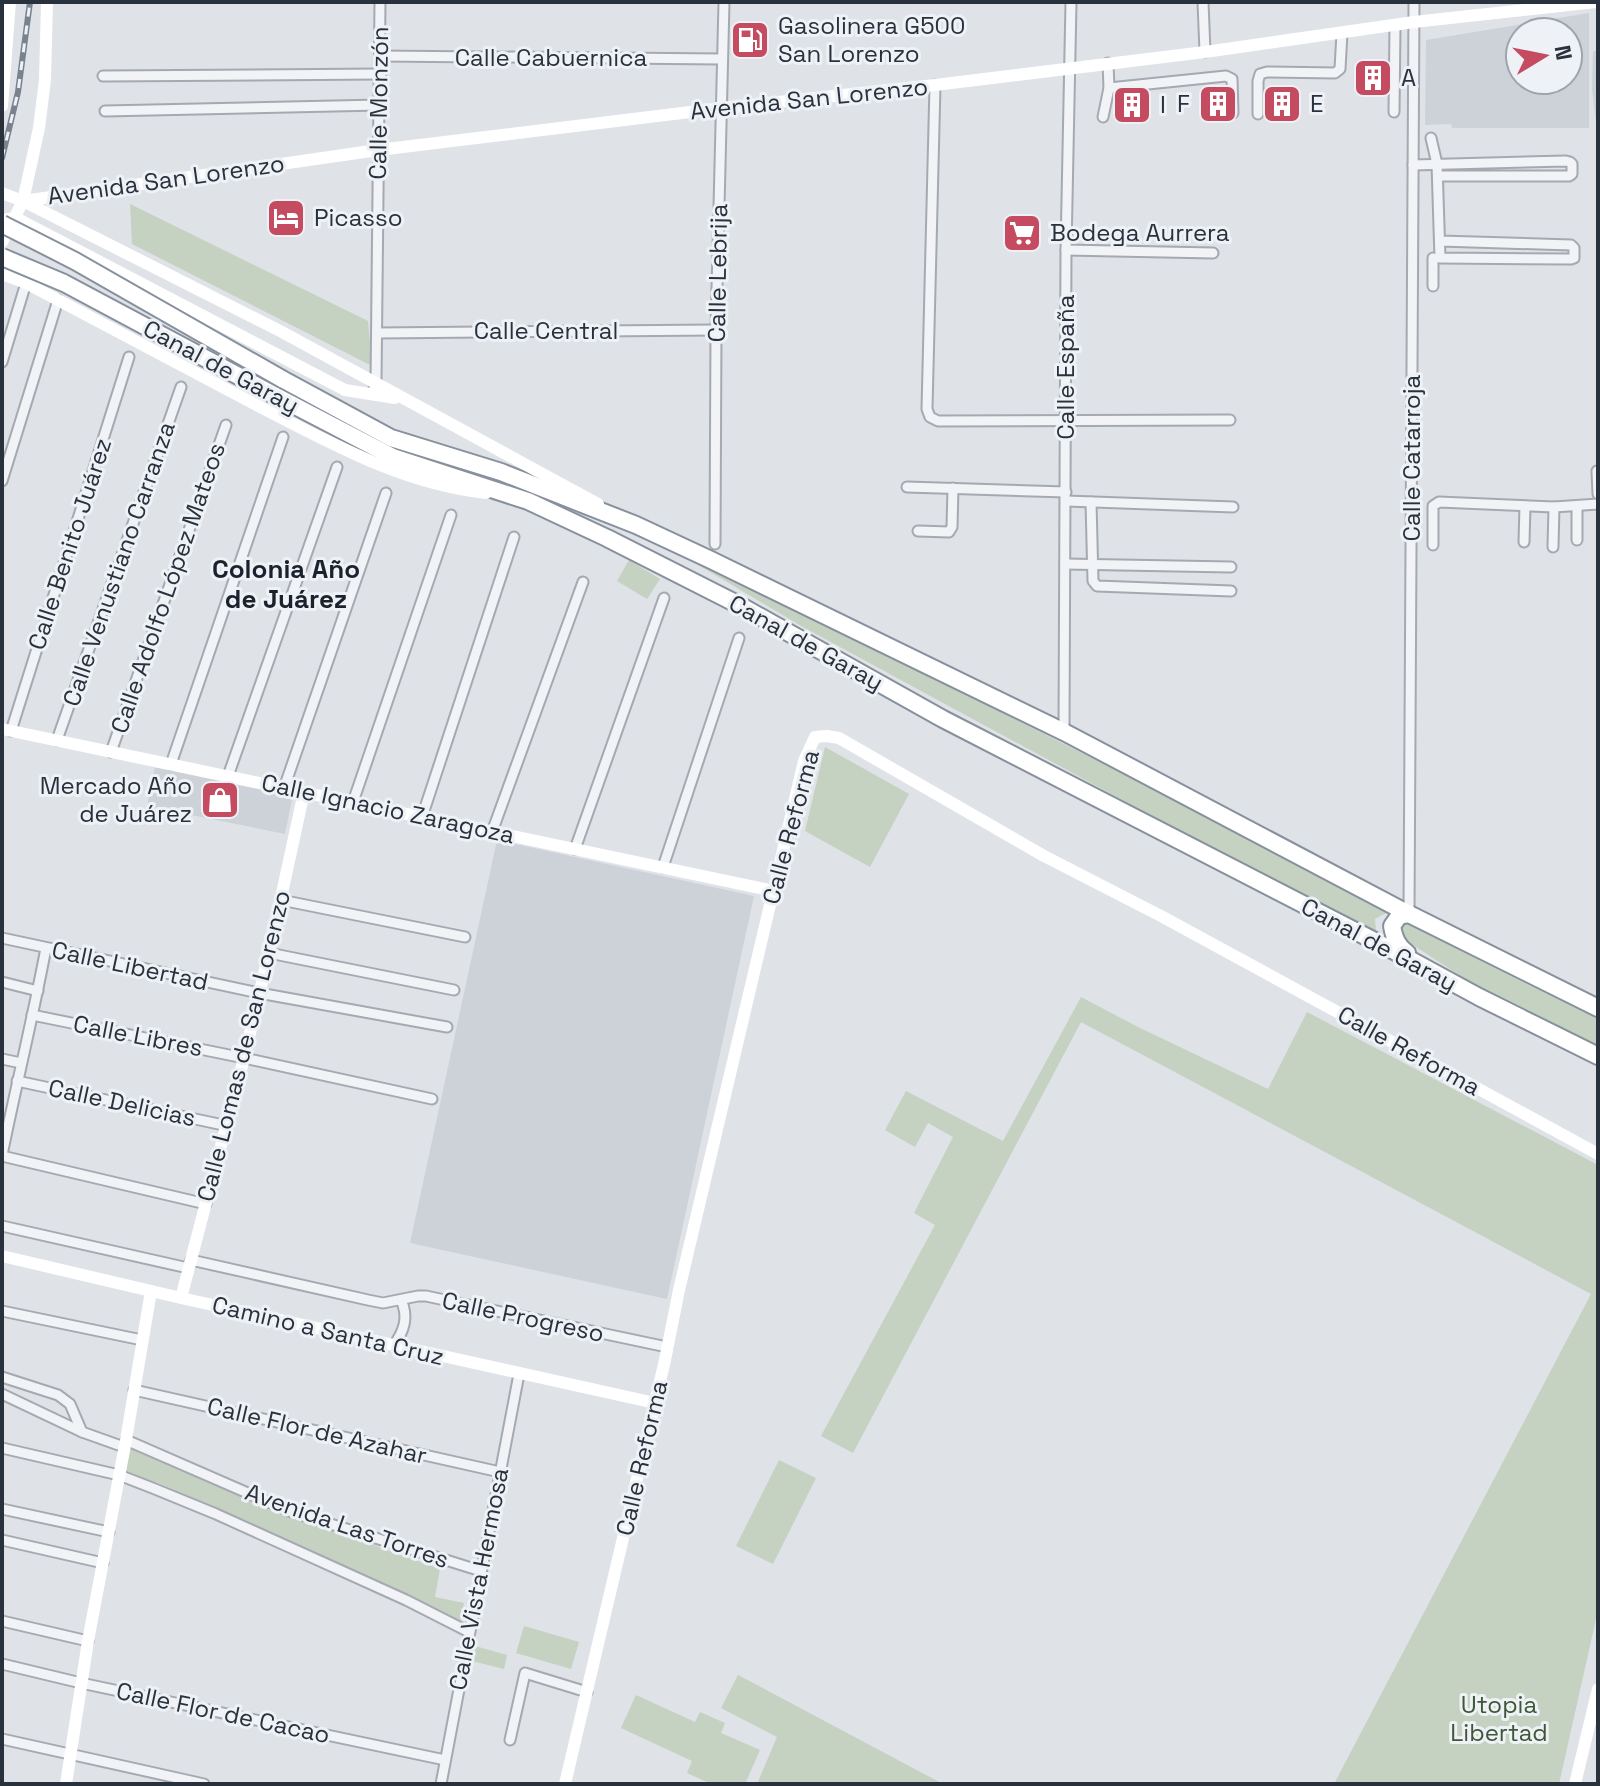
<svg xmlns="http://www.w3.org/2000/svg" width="1600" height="1786" viewBox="0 0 1600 1786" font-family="'Space Grotesk',sans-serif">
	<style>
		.built { fill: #cdd2d9; fill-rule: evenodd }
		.green { fill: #c5d1c1 }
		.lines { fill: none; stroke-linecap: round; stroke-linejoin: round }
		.street-casing { stroke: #a5a9b1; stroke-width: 13 }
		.highway-casing { stroke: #87909d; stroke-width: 20 }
		.street { stroke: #f1f3f6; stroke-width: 9 }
		.secondary { stroke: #fff; stroke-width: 12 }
		.highway { stroke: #fff; stroke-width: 16 }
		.rail-casing { stroke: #798390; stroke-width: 6 }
		.rail { stroke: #eef1f5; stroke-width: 3; stroke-dasharray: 9; stroke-linecap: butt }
		.highway-bridge-casing { stroke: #87909d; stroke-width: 20; stroke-linecap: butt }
		.highway-bridge { stroke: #fff; stroke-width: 16 }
		.labels { text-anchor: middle; stroke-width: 6; stroke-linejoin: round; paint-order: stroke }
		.poi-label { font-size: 24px; fill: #29313d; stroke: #eef1f5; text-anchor: start }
		.street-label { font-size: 24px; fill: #29313d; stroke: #eef1f5 }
		.park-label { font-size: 24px; fill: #3e5837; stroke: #eef1f5 }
		.neighbourhood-label { font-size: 26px; font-weight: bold; fill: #1b222e; stroke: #eef1f5 }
	</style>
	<rect width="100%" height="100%" fill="#dfe2e7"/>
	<g class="built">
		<path d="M1589,13V128H1452L1451,124L1425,125L1426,40ZM1520,32H1568V80H1520Z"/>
		<polygon points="1593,51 1598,51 1598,123 1596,123 1592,89"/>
		<polygon points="155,767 293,794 285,834 147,806"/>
		<polygon points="497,840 754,896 667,1299 410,1243"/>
	</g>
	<g class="green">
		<polygon points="130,204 368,321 372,366 132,244"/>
		<polygon points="629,560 660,579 647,599 617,581"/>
		<polygon points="690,560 809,615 1396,912 1384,914 1375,919 1376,930 1381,940 803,627"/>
		<polygon points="825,747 909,794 870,867 805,831"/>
		<polygon points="1407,921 1598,1015 1598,1048 1484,991 1399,936 1399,928"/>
		<polygon points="1081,997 1138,1027 1268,1089 1307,1012 1598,1165 1598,1610 1559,1784 1334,1784 1591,1294 1081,1022 853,1453 821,1436 935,1225 914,1213 953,1137 928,1123 915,1147 885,1130 906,1091 1003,1141"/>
		<polygon points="126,1447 304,1520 440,1569 435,1597 464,1603 460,1623 335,1564 159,1483 121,1476"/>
		<polygon points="779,1460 816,1478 773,1564 736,1546"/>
		<polygon points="524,1626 579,1642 571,1669 516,1653"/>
		<polygon points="475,1646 507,1655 504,1669 472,1661"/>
		<polygon points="738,1675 943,1784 757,1784 777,1737 721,1708"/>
		<polygon points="636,1695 695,1722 700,1712 725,1723 721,1733 760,1750 745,1784 711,1784 687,1773 692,1761 621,1728"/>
	</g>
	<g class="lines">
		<g class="street-casing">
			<g id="street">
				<polyline points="1203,2 1205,52"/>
				<polyline points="380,56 722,59"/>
				<polyline points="103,76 381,74"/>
				<polyline points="935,85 927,409 930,417 938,421 1230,420"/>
				<polyline points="1109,88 1226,76 1232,79 1233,113"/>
				<polyline points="105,111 380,105"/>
				<polyline points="1394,112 1395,26"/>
				<polyline points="1258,114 1258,81 1260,74 1267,72 1335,73 1340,69 1342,33"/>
				<polyline points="1103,117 1109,88 1108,63"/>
				<polyline points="1431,138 1437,164 1440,258 1571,259 1574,258 1574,248 1571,245 1440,241"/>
				<polyline points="1413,165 1566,161 1570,162 1572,164 1572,174 1569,176 1438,176"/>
				<polyline points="1066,250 1213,253"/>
				<polyline points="1433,258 1433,286"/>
				<polyline points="377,333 716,330"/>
				<polyline points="2,362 26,283"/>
				<polyline points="374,388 376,384 380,2"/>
				<polyline points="1597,471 1598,494"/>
				<polyline points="2,481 58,300"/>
				<polyline points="907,487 1066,492"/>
				<polyline points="1066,501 1233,507"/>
				<polyline points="1091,502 1093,581 1097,586 1231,591"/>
				<polyline points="918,531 949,532 952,527 953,488"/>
				<polyline points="1577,540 1577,506"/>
				<polyline points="1524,542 1525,506"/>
				<polyline points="715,544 716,330 724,2"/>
				<polyline points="1433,545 1433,506 1439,502 1554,507 1598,504"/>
				<polyline points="1553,547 1554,507"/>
				<polyline points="1065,564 1231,567"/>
				<polyline points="11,731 129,357"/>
				<polyline points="1064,732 1066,250 1071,2"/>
				<polyline points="57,740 181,387"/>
				<polyline points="111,752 226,425"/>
				<polyline points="171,764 283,437"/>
				<polyline points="228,776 337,467"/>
				<polyline points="284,788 386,493"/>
				<polyline points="353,802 451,515"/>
				<polyline points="422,817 514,537"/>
				<polyline points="492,832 583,582"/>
				<polyline points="575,849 664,598"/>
				<polyline points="663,867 739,638"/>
				<polyline points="281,900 465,937"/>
				<polyline points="1409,914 1414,2"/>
				<polyline points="2,938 259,993 447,1027"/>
				<polyline points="269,953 454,990"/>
				<polyline points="2,982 38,991"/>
				<polyline points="32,1015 244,1058 432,1099"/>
				<polyline points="2,1059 21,1063"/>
				<polyline points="17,1081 228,1126"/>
				<path d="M2,1155C16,1086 33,1017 46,948"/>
				<polyline points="2,1156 206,1204"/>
				<polyline points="2,1226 188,1268"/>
				<polyline points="191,1260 368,1300 383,1303 418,1296 426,1296 667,1347"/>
				<polyline points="2,1311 142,1340"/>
				<path d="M394,1345C404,1331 409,1317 401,1300"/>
				<polyline points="2,1377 58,1395 70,1404 82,1432"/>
				<polyline points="134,1390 500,1472"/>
				<polyline points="2,1394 82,1432 124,1447"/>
				<polyline points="126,1440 289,1511 481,1571"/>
				<polyline points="2,1448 119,1475 155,1489 216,1514 406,1600 469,1632"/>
				<polyline points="2,1509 109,1532"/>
				<polyline points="2,1540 103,1563"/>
				<polyline points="2,1621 88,1641"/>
				<polyline points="2,1664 81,1683 445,1760"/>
				<polyline points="2,1739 204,1784"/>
				<polyline points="510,1740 525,1673 587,1692"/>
				<polyline points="441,1784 519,1374"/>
			</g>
		</g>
		<g class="highway-casing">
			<g id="highway">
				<polyline points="282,379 391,438 501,472 636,525 711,560 1064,732 1409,914 1598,1008"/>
				<polyline points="274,395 393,457 528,501 607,538 741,606 943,719 1398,953 1479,997 1598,1056"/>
				<path d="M1407,953C1397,946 1394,937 1392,926L1399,916L1409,914"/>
			</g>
		</g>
		<use href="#street" class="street"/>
		<g class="secondary">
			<polyline points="2,106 10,2"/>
			<polyline points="2,193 23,201 282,332 598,504"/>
			<polyline points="23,201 378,150 723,108 935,85 1205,52 1414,22 1596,2"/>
			<polyline points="2,220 16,218 345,390 395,398"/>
			<polyline points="2,242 23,201 39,128 45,80 47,2"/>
			<path d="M2,274L26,283L58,300C127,336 195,373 264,409C337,446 404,484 486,493"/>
			<polyline points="2,729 774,891"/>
			<polyline points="2,1256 181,1298 655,1403"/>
			<polyline points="181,1298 244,1058 269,953 304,792"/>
			<polyline points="66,1784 88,1641 126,1440 151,1291"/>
			<polyline points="565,1784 665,1360 679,1290 804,761 815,737 827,736 839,738 1044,856 1161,916 1598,1154"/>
			<polyline points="1575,1784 1598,1689"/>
		</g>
		<use href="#highway" class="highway"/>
		<g class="rail-casing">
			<polyline id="rail" points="2,158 18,92 30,2"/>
		</g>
		<use href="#rail" class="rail"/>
		<g class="highway-bridge-casing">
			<g id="highway-bridge">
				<polyline points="2,224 75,261 282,379"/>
				<polyline points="2,257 64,283 274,395"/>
			</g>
		</g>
		<use href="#highway-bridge" class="highway-bridge"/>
	</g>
	<defs>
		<g id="fuel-square" transform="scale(2)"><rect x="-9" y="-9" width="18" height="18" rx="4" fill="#c54b61" stroke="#eef1f5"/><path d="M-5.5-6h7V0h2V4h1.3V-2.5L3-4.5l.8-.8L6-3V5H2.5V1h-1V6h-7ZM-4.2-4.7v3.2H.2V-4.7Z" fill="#fff"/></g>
		<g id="building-square" transform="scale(2)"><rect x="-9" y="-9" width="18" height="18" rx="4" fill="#c54b61" stroke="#eef1f5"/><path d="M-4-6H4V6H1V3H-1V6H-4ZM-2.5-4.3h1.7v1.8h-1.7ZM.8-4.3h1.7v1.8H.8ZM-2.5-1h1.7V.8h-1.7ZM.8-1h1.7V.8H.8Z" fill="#fff"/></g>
		<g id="hotel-square" transform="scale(2)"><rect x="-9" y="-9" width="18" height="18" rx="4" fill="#c54b61" stroke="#eef1f5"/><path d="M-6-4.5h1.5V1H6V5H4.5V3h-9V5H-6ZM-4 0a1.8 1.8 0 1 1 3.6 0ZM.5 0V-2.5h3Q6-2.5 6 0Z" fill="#fff"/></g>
		<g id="supermarket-square" transform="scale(2)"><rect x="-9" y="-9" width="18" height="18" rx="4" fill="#c54b61" stroke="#eef1f5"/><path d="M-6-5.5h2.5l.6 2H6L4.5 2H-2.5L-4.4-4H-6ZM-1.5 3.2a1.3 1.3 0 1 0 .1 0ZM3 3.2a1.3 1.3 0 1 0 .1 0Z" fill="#fff"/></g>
		<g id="shop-square" transform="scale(2)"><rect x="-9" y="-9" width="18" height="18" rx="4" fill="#c54b61" stroke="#eef1f5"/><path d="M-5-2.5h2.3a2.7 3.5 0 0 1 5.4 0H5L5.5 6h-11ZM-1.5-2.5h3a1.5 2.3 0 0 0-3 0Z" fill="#fff"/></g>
	</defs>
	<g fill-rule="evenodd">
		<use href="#fuel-square" x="750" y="40"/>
		<use href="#building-square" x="1373" y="78"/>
		<use href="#building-square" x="1218" y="104"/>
		<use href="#building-square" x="1282" y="104"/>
		<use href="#building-square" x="1132" y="105"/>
		<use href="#hotel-square" x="286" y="218"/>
		<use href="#supermarket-square" x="1022" y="233"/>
		<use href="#shop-square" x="220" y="800"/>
	</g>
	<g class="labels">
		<g class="poi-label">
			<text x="778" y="34">Gasolinera G500<tspan x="778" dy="28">San Lorenzo</tspan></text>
			<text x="1401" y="86">A</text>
			<text x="1190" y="112" text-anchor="end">F</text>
			<text x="1310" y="112">E</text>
			<text x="1160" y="113">I</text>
			<text x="314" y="226">Picasso</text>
			<text x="1050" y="241">Bodega Aurrera</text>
			<text x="192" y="794" text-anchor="end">Mercado Año<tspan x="192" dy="28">de Juárez</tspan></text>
		</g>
		<g class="street-label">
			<text x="551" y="66">Calle Cabuernica</text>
			<text transform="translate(809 99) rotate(-6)" y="8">Avenida San Lorenzo</text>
			<text transform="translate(379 103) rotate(-89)" y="8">Calle Monzón</text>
			<text transform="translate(166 180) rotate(-8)" y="8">Avenida San Lorenzo</text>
			<text transform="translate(718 273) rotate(-89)" y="8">Calle Lebrija</text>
			<text x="546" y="339">Calle Central</text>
			<text transform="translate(221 367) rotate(28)" y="8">Canal de Garay</text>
			<text transform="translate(1066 367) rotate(-90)" y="8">Calle España</text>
			<text transform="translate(1412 458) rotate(-90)" y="8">Calle Catarroja</text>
			<text transform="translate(70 544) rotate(-72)" y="8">Calle Benito Juárez</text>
			<text transform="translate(119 564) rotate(-71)" y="8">Calle Venustiano Carranza</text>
			<text transform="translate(168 588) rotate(-71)" y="8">Calle Adolfo López Mateos</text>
			<text transform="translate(806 643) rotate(29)" y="8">Canal de Garay</text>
			<text transform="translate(388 809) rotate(12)" y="8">Calle Ignacio Zaragoza</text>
			<text transform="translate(791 827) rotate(-75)" y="8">Calle Reforma</text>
			<text transform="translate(1379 945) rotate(28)" y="8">Canal de Garay</text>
			<text transform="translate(130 966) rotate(12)" y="8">Calle Libertad</text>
			<text transform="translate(138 1036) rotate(11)" y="8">Calle Libres</text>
			<text transform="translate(244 1046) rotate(-76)" y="8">Calle Lomas de San Lorenzo</text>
			<text transform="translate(1409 1051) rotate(29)" y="8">Calle Reforma</text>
			<text transform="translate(122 1103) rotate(12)" y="8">Calle Delicias</text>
			<text transform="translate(523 1317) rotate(12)" y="8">Calle Progreso</text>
			<text transform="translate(328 1331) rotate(13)" y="8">Camino a Santa Cruz</text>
			<text transform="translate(317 1431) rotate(13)" y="8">Calle Flor de Azahar</text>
			<text transform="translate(642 1458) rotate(-77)" y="8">Calle Reforma</text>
			<text transform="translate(347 1526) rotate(19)" y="8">Avenida Las Torres</text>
			<text transform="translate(479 1579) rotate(-79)" y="8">Calle Vista Hermosa</text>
			<text transform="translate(223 1713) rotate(12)" y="8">Calle Flor de Cacao</text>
		</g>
		<g class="park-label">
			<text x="1499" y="1713">Utopia<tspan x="1499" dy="28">Libertad</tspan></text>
		</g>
		<g class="neighbourhood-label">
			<text x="286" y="578">Colonia Año<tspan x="286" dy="30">de Juárez</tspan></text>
		</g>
	</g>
	<rect width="1600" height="1786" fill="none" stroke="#29313d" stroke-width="8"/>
	<g transform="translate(1544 56) rotate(80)"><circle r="38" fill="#eef1f5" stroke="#9fa4ab" stroke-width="2"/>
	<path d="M0-6L14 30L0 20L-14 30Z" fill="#c54b61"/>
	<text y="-12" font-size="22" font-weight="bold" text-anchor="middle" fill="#29313d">N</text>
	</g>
</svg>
